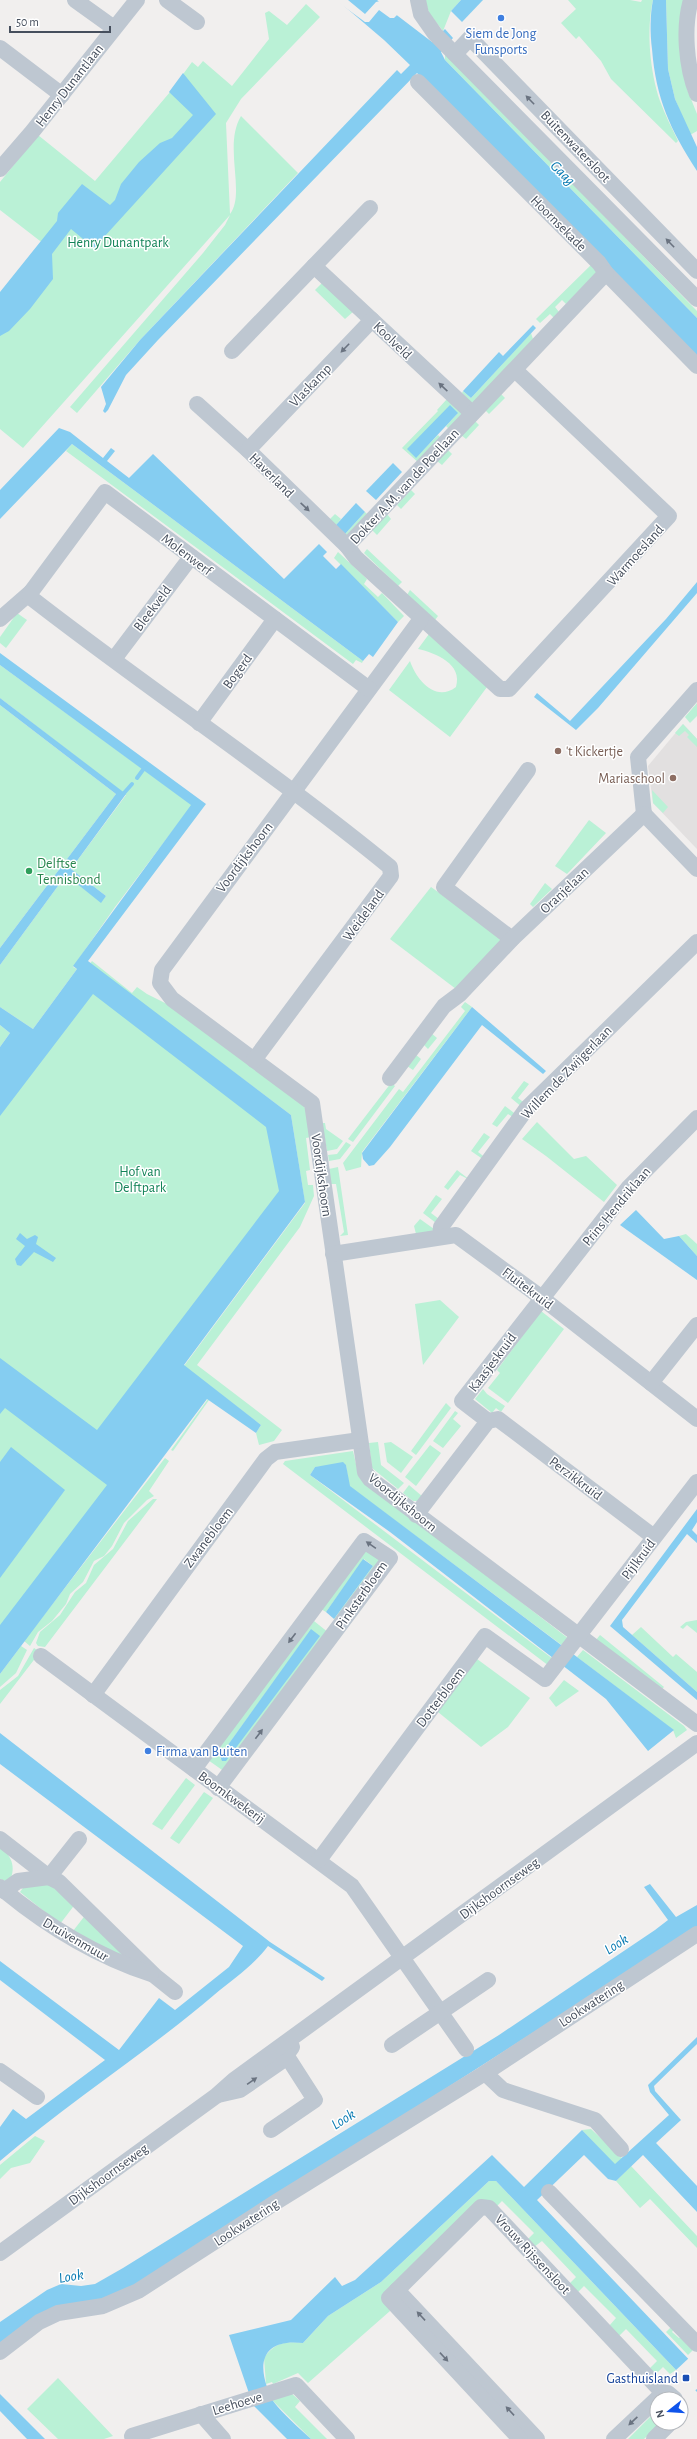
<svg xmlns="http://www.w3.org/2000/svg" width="697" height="2439" viewBox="0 0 697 2439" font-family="'Alegreya Sans',sans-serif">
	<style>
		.education { fill: #e2e0e0 }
		.green { fill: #baf1d6; fill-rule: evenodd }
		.water { fill: #85cdf1 }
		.pier { fill: #f1efee }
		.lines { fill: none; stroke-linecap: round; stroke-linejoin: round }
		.stream { stroke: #85cdf1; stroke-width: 4 }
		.minor { stroke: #bec7d1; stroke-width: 16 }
		.oneway { fill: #6a7380 }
		.shop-dot { fill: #3f7fe0; stroke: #fff; stroke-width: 1.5 }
		.education-dot { fill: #8d6e63; stroke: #fff; stroke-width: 1.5 }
		.leisure-dot { fill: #2e9e5b; stroke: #fff; stroke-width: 1.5 }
		.transit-dot { fill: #1a4fb4; stroke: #fff; stroke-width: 1.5 }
		.labels { text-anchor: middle; stroke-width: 3; stroke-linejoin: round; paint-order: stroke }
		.shop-label { font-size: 14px; fill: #366cbe; stroke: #fff }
		.street-label { font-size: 14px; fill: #464f5d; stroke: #fff }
		.park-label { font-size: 14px; fill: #128358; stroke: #fff }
		.education-label { font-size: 14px; fill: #785e54; stroke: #fff; text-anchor: start }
		.leisure-label { font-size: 14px; fill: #27864d; stroke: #fff; text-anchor: start }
		.transit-label { font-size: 14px; fill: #164399; stroke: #fff; text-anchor: end }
		.water-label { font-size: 15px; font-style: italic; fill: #0478b1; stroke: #fff }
	</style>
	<rect width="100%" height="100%" fill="#f1efee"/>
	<polygon class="education" points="683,724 697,739 697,849 653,803 648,766"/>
	<g class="green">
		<polygon points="425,0 461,0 451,11 443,31 429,13"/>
		<path d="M568,0H630L641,2L642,0H653C646,30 650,72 660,101C665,115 672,128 678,141L676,143L611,79L601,61L579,36L576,39L561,23L576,9Z"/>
		<polygon points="666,0 684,0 687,89 697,114 697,131 690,135 675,99 668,69"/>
		<path d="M306,4L320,17L241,99L226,123L230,214C246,193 223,146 241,116L298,173L140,340L77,413L70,407L203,253L225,225L230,215L23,448L0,429V315L53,251L0,210V182L38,135L95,181L170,92L192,62L198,67L203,61L232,86L269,39L265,13L269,11L287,25Z"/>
		<polygon points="445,53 697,311 697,318 445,60"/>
		<polygon points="592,264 597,272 566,304 562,300 555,307 559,312 554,318 550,314 540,323 536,319"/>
		<polygon points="323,282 354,311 345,319 315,290"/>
		<polygon points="531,333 533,339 474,402 471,403 462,393 463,391 471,398"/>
		<polygon points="501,394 505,398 489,414 485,410"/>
		<polygon points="447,399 462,411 461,415 449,429 446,426 458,413 408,449 416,457 438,435 441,438 419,463 402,448 438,411 437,410"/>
		<polygon points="475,421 479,425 466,439 461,435"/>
		<polygon points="72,444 363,661 362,663 356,660 353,664 66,451"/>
		<polygon points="448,450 452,454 442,465 437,461"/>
		<polygon points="411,490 415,494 401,509 397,505"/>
		<polygon points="365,512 367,514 346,536 327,522 335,514 341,519 336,525 345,534"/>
		<polygon points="387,514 391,519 377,535 372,530"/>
		<polygon points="367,549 402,582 398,586 364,553"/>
		<polygon points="338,552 367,579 364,584 378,597 382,593 404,616 398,622 334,558"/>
		<polygon points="410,590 438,616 435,620 407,595"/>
		<polygon points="17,613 27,620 6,648 0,643 0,637"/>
		<path d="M429,634L487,687L450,737L389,690L410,661C416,679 435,703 456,687C463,664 436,653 418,649Z"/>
		<polygon points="0,665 192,805 115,907 73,967 77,969 33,1029 0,1007 0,965 66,875 101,902 106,896 71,869 126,795 0,698"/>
		<polygon points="697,703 697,716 690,723 685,717"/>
		<polygon points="0,705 116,794 0,948"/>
		<polygon points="683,724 697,739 697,747 687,737 689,735 685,731 679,736 675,733"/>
		<polygon points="652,790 668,807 663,813 653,803"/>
		<polygon points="589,820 606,833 567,874 555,866"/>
		<polygon points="545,883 552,889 533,907 530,904"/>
		<polygon points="431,887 505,940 456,989 390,939"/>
		<polygon points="92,961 132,993 137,987 147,994 167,1004 304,1106 308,1114 311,1137 306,1138 310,1170 306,1171 308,1185 313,1185 314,1196 300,1227 197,1365 282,1430 274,1441 259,1445 256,1433 261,1425 184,1366 305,1203 291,1115 167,1022 284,1117 297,1204 163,1376 193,1399 0,1657 0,1077"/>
		<polygon points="465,1002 472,1007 362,1152 361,1167 346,1171 343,1163 399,1089 403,1092 465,1011 461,1007"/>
		<polygon points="0,1025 10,1033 0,1047"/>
		<polygon points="431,1033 437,1038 428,1049 423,1044"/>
		<polygon points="415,1054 421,1059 413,1070 407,1066"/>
		<polygon points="524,1081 529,1084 518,1098 526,1104 523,1108 511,1098"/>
		<polygon points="391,1083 395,1086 353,1142 348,1139"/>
		<polygon points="505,1106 518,1116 516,1119 508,1114 497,1127 492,1124"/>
		<polygon points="537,1122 574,1159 586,1156 617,1185 604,1202 546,1156 522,1139"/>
		<polygon points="322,1123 325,1123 326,1129 343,1141 337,1149 327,1151"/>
		<polygon points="484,1133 490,1137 478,1152 486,1158 484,1160 471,1151"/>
		<polygon points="346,1142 351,1145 340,1159 329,1161 328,1155 337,1154"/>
		<polygon points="338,1167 348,1235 340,1236 344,1232 336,1184 331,1184 329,1169"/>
		<polygon points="457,1170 470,1180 460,1175 448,1190 444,1187"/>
		<polygon points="436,1195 442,1199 431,1213 439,1219 436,1223 423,1213"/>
		<polygon points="420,1219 434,1229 431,1232 416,1234 414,1226"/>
		<polygon points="686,1234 697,1244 697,1256 679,1236"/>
		<polygon points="440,1300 459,1317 423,1365 415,1304"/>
		<polygon points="541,1311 564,1329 508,1403 488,1388 500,1373 497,1370"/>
		<polygon points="483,1389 487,1394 505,1406 501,1412 496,1408 492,1413 475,1399"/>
		<polygon points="208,1399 209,1400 173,1451 171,1450"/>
		<polygon points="446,1403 451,1408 416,1455 411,1451"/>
		<polygon points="455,1411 458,1413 453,1419 461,1426 443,1448 433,1441"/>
		<polygon points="378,1442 381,1465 404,1483 398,1489 372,1468 369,1443"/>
		<polygon points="391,1442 413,1457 401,1473 387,1462 384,1443"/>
		<polygon points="430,1445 441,1453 416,1486 405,1477"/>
		<polygon points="353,1451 359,1477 569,1639 563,1646 349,1486 346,1465 315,1467 310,1475 553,1659 549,1666 283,1464 285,1461"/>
		<polygon points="165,1458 169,1461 149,1491 154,1496 147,1500 124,1523 112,1546 104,1556 94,1561 83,1582 70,1594 66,1604 52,1621 38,1632 30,1646 24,1641"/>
		<polygon points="409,1485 423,1497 419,1501 413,1501 403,1493"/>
		<polygon points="153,1499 157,1499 45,1647 38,1646 36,1643 40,1632 60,1615 75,1592 86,1583 94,1565 113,1549 128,1521"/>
		<polygon points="366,1551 381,1558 339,1622 334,1619 373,1566 364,1559 326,1612 321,1609"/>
		<polygon points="697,1620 697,1633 687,1625 683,1629 680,1627 686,1622"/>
		<path d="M314,1621L329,1633L225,1772L208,1760ZM311,1630L220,1759V1756Z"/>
		<polygon points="641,1627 673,1657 676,1654 697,1672 697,1692 632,1635"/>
		<polygon points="600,1635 664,1687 661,1690 596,1640"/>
		<polygon points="21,1646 27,1650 16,1673 0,1687 0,1674"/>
		<polygon points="34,1648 40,1652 0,1704 0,1690 18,1676"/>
		<polygon points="583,1650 684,1726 687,1730 676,1738 673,1730 577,1657"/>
		<polygon points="477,1659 530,1698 508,1727 481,1747 438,1712"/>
		<polygon points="564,1680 579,1691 556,1707 549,1698"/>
		<polygon points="186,1778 195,1785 162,1830 152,1824"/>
		<polygon points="204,1792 213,1798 179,1844 170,1838"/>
		<path d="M0,1845C9,1855 16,1863 11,1878L5,1881L0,1879Z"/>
		<polygon points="46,1884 52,1886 76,1903 60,1924 20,1892 23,1888"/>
		<polygon points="87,1913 137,1964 73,1931"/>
		<polygon points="591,2129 622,2158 615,2165 582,2130"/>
		<polygon points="35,2136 45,2141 30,2163 11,2168 0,2179 0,2165"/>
		<polygon points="631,2166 697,2236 697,2248 650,2199 640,2208 616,2181"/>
		<path d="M489,2181H496L676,2370L670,2374L663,2367L655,2375L650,2368L657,2361L626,2329L619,2336L609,2326L616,2318L584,2286L577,2293L569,2284L576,2277L542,2241L534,2247L527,2240L534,2233L502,2201L495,2208L489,2202L384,2294L390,2311L308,2383L298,2373L273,2384L272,2382L266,2384L264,2358C274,2343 285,2341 303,2343L328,2316L381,2282Z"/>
		<polygon points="672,2326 674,2329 672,2332 679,2338 682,2336 694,2349 688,2355 666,2332"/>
		<polygon points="58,2378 113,2436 104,2439 58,2439 27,2409"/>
		<polygon points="291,2393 300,2401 295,2407 327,2439 311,2439 272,2400"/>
		<polygon points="657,2410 657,2423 661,2423 644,2439 628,2439"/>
	</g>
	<g class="water">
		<polygon points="337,0 377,0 432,42 445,29 453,38 441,52 445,60 697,318 697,356 417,73 158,340 126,375 108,410 105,413 103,411 106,404 101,387 140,340 397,70 401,74 410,65 384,40"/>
		<polygon points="461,0 483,0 462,22 451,11"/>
		<path d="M653,0H666L668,69L675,99L697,147V171C670,129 656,99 652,49C650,33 650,15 653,0Z"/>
		<polygon points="183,73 216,114 94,248 71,229 52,254 53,279 30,309 9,331 0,336 0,292 57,221 58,213 82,184 110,205 115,200 121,184 139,162 160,143 172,138 193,115 169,92"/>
		<polygon points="533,325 536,328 471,398 463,391 499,352 503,356"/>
		<polygon points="450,405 458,413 416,458 407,449"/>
		<polygon points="59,428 70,432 103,458 111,448 115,451 107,461 129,478 153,454 284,579 319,544 327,552 323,556 336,569 341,564 398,622 373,657 369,654 363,661 72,444 0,519 0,490"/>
		<polygon points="393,463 402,472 376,500 366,491"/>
		<polygon points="356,503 365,512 345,534 336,525"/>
		<polygon points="697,582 697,593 598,708 576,730 534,697 537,693 570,721 666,619"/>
		<polygon points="0,653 206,804 88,961 291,1115 305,1202 184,1365 261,1425 256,1433 207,1399 0,1674 0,1625 107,1485 5,1408 0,1414 0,1358 97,1430 279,1191 266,1127 93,994 0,1116 0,1047 10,1033 0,1025 0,1007 33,1029 77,969 73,966 191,805 0,665"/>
		<polygon points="0,698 126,794 71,869 106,896 101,903 66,875 0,965 0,948 116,794 0,705"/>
		<polygon points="472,1007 546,1071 543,1074 482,1025 390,1147 374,1165 369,1166 363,1159 362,1153"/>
		<polygon points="636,1210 664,1239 679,1236 697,1256 697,1280 620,1225"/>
		<polygon points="20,1233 27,1239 35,1235 38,1237 36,1244 56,1258 53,1262 34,1252 21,1266 17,1265 15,1259 25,1246 16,1239"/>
		<polygon points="11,1447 65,1490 0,1578 0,1462"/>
		<polygon points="343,1462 346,1465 350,1486 674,1730 648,1751 606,1699 390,1532 310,1475 315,1467"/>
		<polygon points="697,1509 697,1522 692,1530 697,1535 697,1543 687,1534 622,1620 623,1627 697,1692 697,1700 610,1626"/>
		<polygon points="363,1559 373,1566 334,1619 326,1612"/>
		<polygon points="311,1629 320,1636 226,1761 222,1761 220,1756"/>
		<path d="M0,1733L270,1942L325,1978L322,1981L268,1946C253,1966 233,1979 214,1995C146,2053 69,2102 0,2161V2127L13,2109L26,2119L105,2060L0,1980V1961L119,2050L159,1998L175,2010L229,1967L243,1946L0,1764Z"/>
		<polygon points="650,1884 676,1917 697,1905 697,1928 127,2292 0,2344 0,2322 47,2290 61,2284 81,2286 95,2284 123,2268 499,2035 655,1930 668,1920 644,1887"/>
		<path d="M697,2037V2044L654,2086L655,2091L681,2120L656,2143L697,2186V2212L643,2155L616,2181L608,2179L584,2155L537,2200L697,2368V2392L496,2181H489L381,2282L328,2316L303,2343C270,2339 256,2355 267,2387C269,2391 270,2397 273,2401C284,2415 298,2427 311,2439H287L253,2405L229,2335L291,2320L335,2277L342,2286L355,2280L492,2155L524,2187L582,2130L615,2164L669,2115L650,2092L648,2085Z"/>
		<polygon points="0,2394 45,2439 27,2439 0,2411"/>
	</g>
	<g class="pier">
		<polygon points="335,0 348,0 365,14 376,2 380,1 398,14 394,18 390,18 379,10 369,22 365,22"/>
		<polygon points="690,2357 697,2365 697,2389 694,2391 675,2371"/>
	</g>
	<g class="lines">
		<g class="stream">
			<polyline points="137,778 145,767"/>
			<polyline points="124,793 132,784"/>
		</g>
		<g class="minor">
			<polyline points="75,0 114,28"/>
			<polyline points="167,0 197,22"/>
			<polyline points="418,0 421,14 435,34 697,299"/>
			<path d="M691,0C683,27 686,67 697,94"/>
			<polyline points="0,48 62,95"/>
			<polyline points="455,54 470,38 697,271"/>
			<polyline points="418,82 599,263 606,273 697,366"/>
			<polyline points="0,169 32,132 137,0"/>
			<polyline points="314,266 472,413"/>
			<polyline points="232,351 370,208"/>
			<polyline points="197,404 248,450 347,546 356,558 500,689 509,689 669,516 515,370"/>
			<polyline points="248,450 372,320"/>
			<polyline points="347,546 606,273"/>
			<polyline points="0,619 31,592"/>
			<polyline points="421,619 162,970 160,983 172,999 312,1103 365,1472 370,1479 697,1724"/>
			<polyline points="114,659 191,557"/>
			<polyline points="199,723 275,619"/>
			<polyline points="644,814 638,757 697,690"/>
			<polyline points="644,814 697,869"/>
			<polyline points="512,939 444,887 528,770"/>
			<path d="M254,1060L391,876L390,867C274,772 148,689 30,597L31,592L105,492L369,689"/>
			<polyline points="390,1078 444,1006 460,994 512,939 644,814"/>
			<polyline points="440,1236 441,1227 527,1108 697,942"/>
			<polyline points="333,1254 456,1235 542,1298 697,1419"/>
			<polyline points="651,1383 697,1325"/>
			<polyline points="488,1421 462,1401 629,1187 697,1118"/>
			<polyline points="416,1515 488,1421 498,1419 654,1537"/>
			<polyline points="41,1656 352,1886 466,2049"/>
			<polyline points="93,1695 266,1459 275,1452 360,1440"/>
			<polyline points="194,1769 364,1541 390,1558 218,1788"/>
			<polyline points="0,1839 49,1877 59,1882 155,1976 175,1992"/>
			<polyline points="319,1860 485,1636 545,1679 697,1482"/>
			<path d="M0,1887C44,1924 97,1956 151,1974"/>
			<polyline points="4,1891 18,1881 49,1877 79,1839"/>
			<polyline points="392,2045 488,1980"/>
			<polyline points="0,2071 37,2097"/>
			<polyline points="485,2073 503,2090 595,2120 621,2149"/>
			<polyline points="218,2095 240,2090 282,2061 292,2047"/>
			<polyline points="271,2130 315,2100 281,2047"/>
			<polyline points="549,2192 697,2344"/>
			<polyline points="0,2253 216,2096 234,2080 697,1743"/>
			<polyline points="397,2290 537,2439"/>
			<polyline points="0,2352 39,2322 58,2313 103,2306 138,2291 276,2202 485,2073 697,1934"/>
			<polyline points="201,2414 223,2439"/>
			<polyline points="134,2439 132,2436 296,2385 347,2439"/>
			<polyline points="520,2439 389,2298 481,2207 489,2208 663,2393"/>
			<polyline points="614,2439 663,2393 668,2393 675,2399"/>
			<polyline points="654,2439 670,2423"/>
		</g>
	</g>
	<defs><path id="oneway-solid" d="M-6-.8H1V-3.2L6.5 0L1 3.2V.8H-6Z"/></defs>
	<g class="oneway">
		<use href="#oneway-solid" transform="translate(530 100) rotate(-134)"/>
		<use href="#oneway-solid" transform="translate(670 243) rotate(-134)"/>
		<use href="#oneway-solid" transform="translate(345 348) rotate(134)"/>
		<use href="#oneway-solid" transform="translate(443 387) rotate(-137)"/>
		<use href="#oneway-solid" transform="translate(305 507) rotate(43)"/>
		<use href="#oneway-solid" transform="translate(371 1545) rotate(-145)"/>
		<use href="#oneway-solid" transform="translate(292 1638) rotate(127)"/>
		<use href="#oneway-solid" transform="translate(259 1734) rotate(-53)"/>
		<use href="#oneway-solid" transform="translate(252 2081) rotate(-35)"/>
		<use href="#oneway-solid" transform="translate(421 2316) rotate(-133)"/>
		<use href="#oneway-solid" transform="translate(444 2357) rotate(47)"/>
		<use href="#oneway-solid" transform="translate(510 2411) rotate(-133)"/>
		<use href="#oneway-solid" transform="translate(633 2421) rotate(137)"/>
	</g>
	<g class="shop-dot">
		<circle cx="501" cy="18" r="4"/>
		<circle cx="148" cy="1751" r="4"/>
	</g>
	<g class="education-dot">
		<circle cx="558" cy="751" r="4"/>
		<circle cx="673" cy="778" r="4"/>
	</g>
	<circle class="leisure-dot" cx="29" cy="871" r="4"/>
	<rect class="transit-dot" x="682" y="2374" width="8" height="8" rx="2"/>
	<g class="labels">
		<g class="shop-label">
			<text x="501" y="38">Siem de Jong<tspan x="501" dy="16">Funsports</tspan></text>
			<text x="156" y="1756" text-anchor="start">Firma van Buiten</text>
		</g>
		<g class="street-label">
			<text transform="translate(69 85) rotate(-52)" y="5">Henry Dunantlaan</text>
			<text transform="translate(576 146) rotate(46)" y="5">Buitenwatersloot</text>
			<text transform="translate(559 223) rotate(45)" y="5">Hoornsekade</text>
			<text transform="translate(393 340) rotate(44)" y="5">Koolveld</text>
			<text transform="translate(310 385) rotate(-46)" y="5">Vlaskamp</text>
			<text transform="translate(272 475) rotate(45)" y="5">Haverland</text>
			<text transform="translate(404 486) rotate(-47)" y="5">Dokter A.M. van de Poellaan</text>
			<text transform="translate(187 554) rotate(37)" y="5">Molenwerf</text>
			<text transform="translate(635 555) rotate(-48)" y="5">Warmoesland</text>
			<text transform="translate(152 608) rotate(-53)" y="5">Bleekveld</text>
			<text transform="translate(237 671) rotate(-54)" y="5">Bogerd</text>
			<text transform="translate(244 857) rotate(-53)" y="5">Voordijkshoorn</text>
			<text transform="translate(564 890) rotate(-43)" y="5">Oranjelaan</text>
			<text transform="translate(363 915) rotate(-54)" y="5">Weideland</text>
			<text transform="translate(566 1072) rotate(-46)" y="5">Willem de Zwijgerlaan</text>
			<text transform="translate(322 1175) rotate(82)" y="5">Voordijkshoorn</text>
			<text transform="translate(616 1206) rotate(-50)" y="5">Prins Hendriklaan</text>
			<text transform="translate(528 1288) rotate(37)" y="5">Fluitekruid</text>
			<text transform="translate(492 1362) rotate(-53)" y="5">Kaasjeskruid</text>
			<text transform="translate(576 1478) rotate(37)" y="5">Perzikkruid</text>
			<text transform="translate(403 1502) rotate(39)" y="5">Voordijkshoorn</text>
			<text transform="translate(208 1537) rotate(-53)" y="5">Zwanebloem</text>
			<text transform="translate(638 1559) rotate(-53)" y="5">Pijlkruid</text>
			<text transform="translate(361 1595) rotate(-55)" y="5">Pinksterbloem</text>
			<text transform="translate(440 1697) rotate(-53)" y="5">Dotterbloem</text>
			<text transform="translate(232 1797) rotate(36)" y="5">Boomkwekerij</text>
			<text transform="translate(499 1888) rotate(-36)" y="5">Dijkshoornseweg</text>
			<text transform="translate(76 1939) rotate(30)" y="5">Druivenmuur</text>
			<text transform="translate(591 2003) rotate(-33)" y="5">Lookwatering</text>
			<text transform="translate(108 2174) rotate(-36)" y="5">Dijkshoornseweg</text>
			<text transform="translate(246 2222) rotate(-33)" y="5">Lookwatering</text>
			<text transform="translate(533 2254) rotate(47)" y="5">Vrouw Rijssensloot</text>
			<text transform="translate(237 2403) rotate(-17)" y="5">Leehoeve</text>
		</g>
		<g class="park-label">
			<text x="118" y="247">Henry Dunantpark</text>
			<text x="140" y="1176">Hof van<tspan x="140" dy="16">Delftpark</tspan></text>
		</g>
		<g class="education-label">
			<text x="566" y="756">'t Kickertje</text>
			<text x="665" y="783" text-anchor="end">Mariaschool</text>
		</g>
		<g class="leisure-label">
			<text x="37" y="868">Delftse<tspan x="37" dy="16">Tennisbond</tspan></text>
		</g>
		<g class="transit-label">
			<text x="678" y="2383">Gasthuisland</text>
		</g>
		<g class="water-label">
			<text transform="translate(563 173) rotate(44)" y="5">Gaag</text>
			<text transform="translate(616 1944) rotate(-33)" y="5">Look</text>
			<text transform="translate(343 2119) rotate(-33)" y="5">Look</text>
			<text transform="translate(71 2276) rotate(-10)" y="5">Look</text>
		</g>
	</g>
	<g transform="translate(669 2411) rotate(253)"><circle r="19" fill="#ffffff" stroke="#b5b9be"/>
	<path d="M0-3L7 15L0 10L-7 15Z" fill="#0f54eb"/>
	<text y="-6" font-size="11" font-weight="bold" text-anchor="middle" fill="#464f5d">N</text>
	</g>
	<path d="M10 26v6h100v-6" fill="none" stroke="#464f5d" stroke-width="2"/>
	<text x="16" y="26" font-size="12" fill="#464f5d" stroke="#ffffff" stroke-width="3" paint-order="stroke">50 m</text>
</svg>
